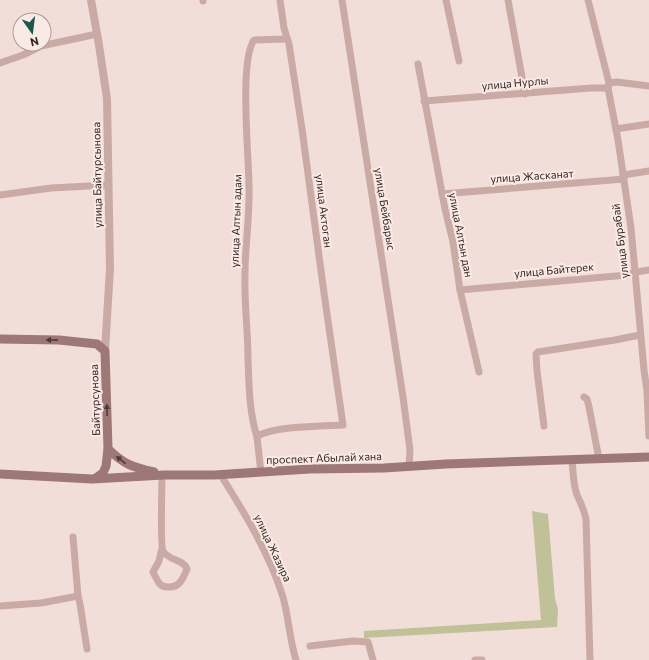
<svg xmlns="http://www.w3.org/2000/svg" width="649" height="660" viewBox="0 0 649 660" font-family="Commissioner,sans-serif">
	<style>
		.green { fill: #c0c198 }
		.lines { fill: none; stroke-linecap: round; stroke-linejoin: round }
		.minor { stroke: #caaaa4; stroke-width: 7 }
		.tertiary { stroke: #caaaa4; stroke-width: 8 }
		.secondary { stroke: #9e7876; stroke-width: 9 }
		.oneway { fill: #4f3a3a }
		.labels { text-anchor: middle; stroke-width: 4; stroke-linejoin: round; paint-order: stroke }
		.street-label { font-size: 11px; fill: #352626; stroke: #faeae5 }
	</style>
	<rect width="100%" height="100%" fill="#f2ded8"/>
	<polygon class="green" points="532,511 548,514 555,599 558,609 557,627 364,638 364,631 541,620"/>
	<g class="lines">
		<g class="minor">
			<polyline points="203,0 203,1"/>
			<polyline points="342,0 403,397 410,450 409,466"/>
			<polyline points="446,0 459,61"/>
			<polyline points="508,0 525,94"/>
			<polyline points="588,0 609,83 608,88 618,140 631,228 644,370 647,391 649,436"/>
			<polyline points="0,63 23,55 41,46 97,34"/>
			<polyline points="418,64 445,209 453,242 460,290 479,372"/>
			<polyline points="609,83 617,82 649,86"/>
			<polyline points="424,101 591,88 608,88"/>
			<polyline points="616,129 649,124"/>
			<polyline points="623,175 649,171"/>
			<polyline points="442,194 624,179"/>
			<polyline points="0,195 51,188 108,185"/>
			<polyline points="460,290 627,275 636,272 649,270"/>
			<polyline points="584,397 587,399 589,407 599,459"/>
			<polyline points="544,426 537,371 536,354 538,352 615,340 640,335"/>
			<path d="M257,437C249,411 249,385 248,359C248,331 244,303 245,274C245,245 250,216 249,187C249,157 239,61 254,40L287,39"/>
			<path d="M572,459C573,471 573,484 577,495C581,503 584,510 586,519L590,660"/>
			<path d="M261,473L257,437C270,426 325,426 343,425L324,293L302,129L289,44L284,28L280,0"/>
			<path d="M220,474C244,512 268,551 282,594C289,616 289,638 296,660"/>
			<polyline points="73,537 78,596 80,604 87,649"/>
			<path d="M162,548L159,561L153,572C155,576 157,580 159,583C161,586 164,587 168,587C179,588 183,579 187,569C183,559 169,561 163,551C160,545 162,487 162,475"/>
			<polyline points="0,606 41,603 78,596"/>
			<polyline points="310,646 353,641 368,642 373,660"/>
			<polyline points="475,660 482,660"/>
		</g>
		<polyline class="tertiary" points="91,0 99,45 107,99 110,268 105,351"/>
		<g class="secondary">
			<polyline points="0,339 59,340 97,344 105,351 108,449 106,466 103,473 96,478"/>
			<path d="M108,449C125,465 132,467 154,472"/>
			<polyline points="0,474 92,479 164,475 214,475 310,469 384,468 446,464 649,457"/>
		</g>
	</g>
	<defs><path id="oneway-solid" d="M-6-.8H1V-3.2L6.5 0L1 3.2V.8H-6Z"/></defs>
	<g class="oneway">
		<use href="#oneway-solid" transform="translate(52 340) rotate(-179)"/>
		<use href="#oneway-solid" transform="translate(107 410) rotate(-91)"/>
		<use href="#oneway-solid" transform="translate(121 460) rotate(-143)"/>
	</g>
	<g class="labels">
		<g class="street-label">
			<text transform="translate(515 83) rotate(-5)" y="4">улица Нурлы</text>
			<text transform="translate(97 175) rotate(-91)" y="4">улица Байтурсынова</text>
			<text transform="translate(532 176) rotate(-4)" y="4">улица Жасканат</text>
			<text transform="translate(385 209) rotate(81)" y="4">улица Бейбарыс</text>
			<text transform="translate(324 211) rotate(83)" y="4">улица Актоган</text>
			<text transform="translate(236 221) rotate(-88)" y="4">улица Алтын адам</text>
			<text transform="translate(461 235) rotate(79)" y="4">улица Алтын дан</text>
			<text transform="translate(620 241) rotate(-97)" y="4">улица Бурабай</text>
			<text transform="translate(554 270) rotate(-5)" y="4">улица Байтерек</text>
			<text transform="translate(95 400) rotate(-92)" y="4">Байтурсунова</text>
			<text transform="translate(324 458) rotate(-2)" y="4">проспект Абылай хана</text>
			<text transform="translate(273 548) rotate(65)" y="4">улица Жазира</text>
		</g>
	</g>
	<g transform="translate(32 32) rotate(166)"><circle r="19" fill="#faeae5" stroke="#ab9c99"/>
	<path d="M0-3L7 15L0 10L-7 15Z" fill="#1a5849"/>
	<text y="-6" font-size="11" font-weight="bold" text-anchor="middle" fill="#352626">N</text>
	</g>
</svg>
